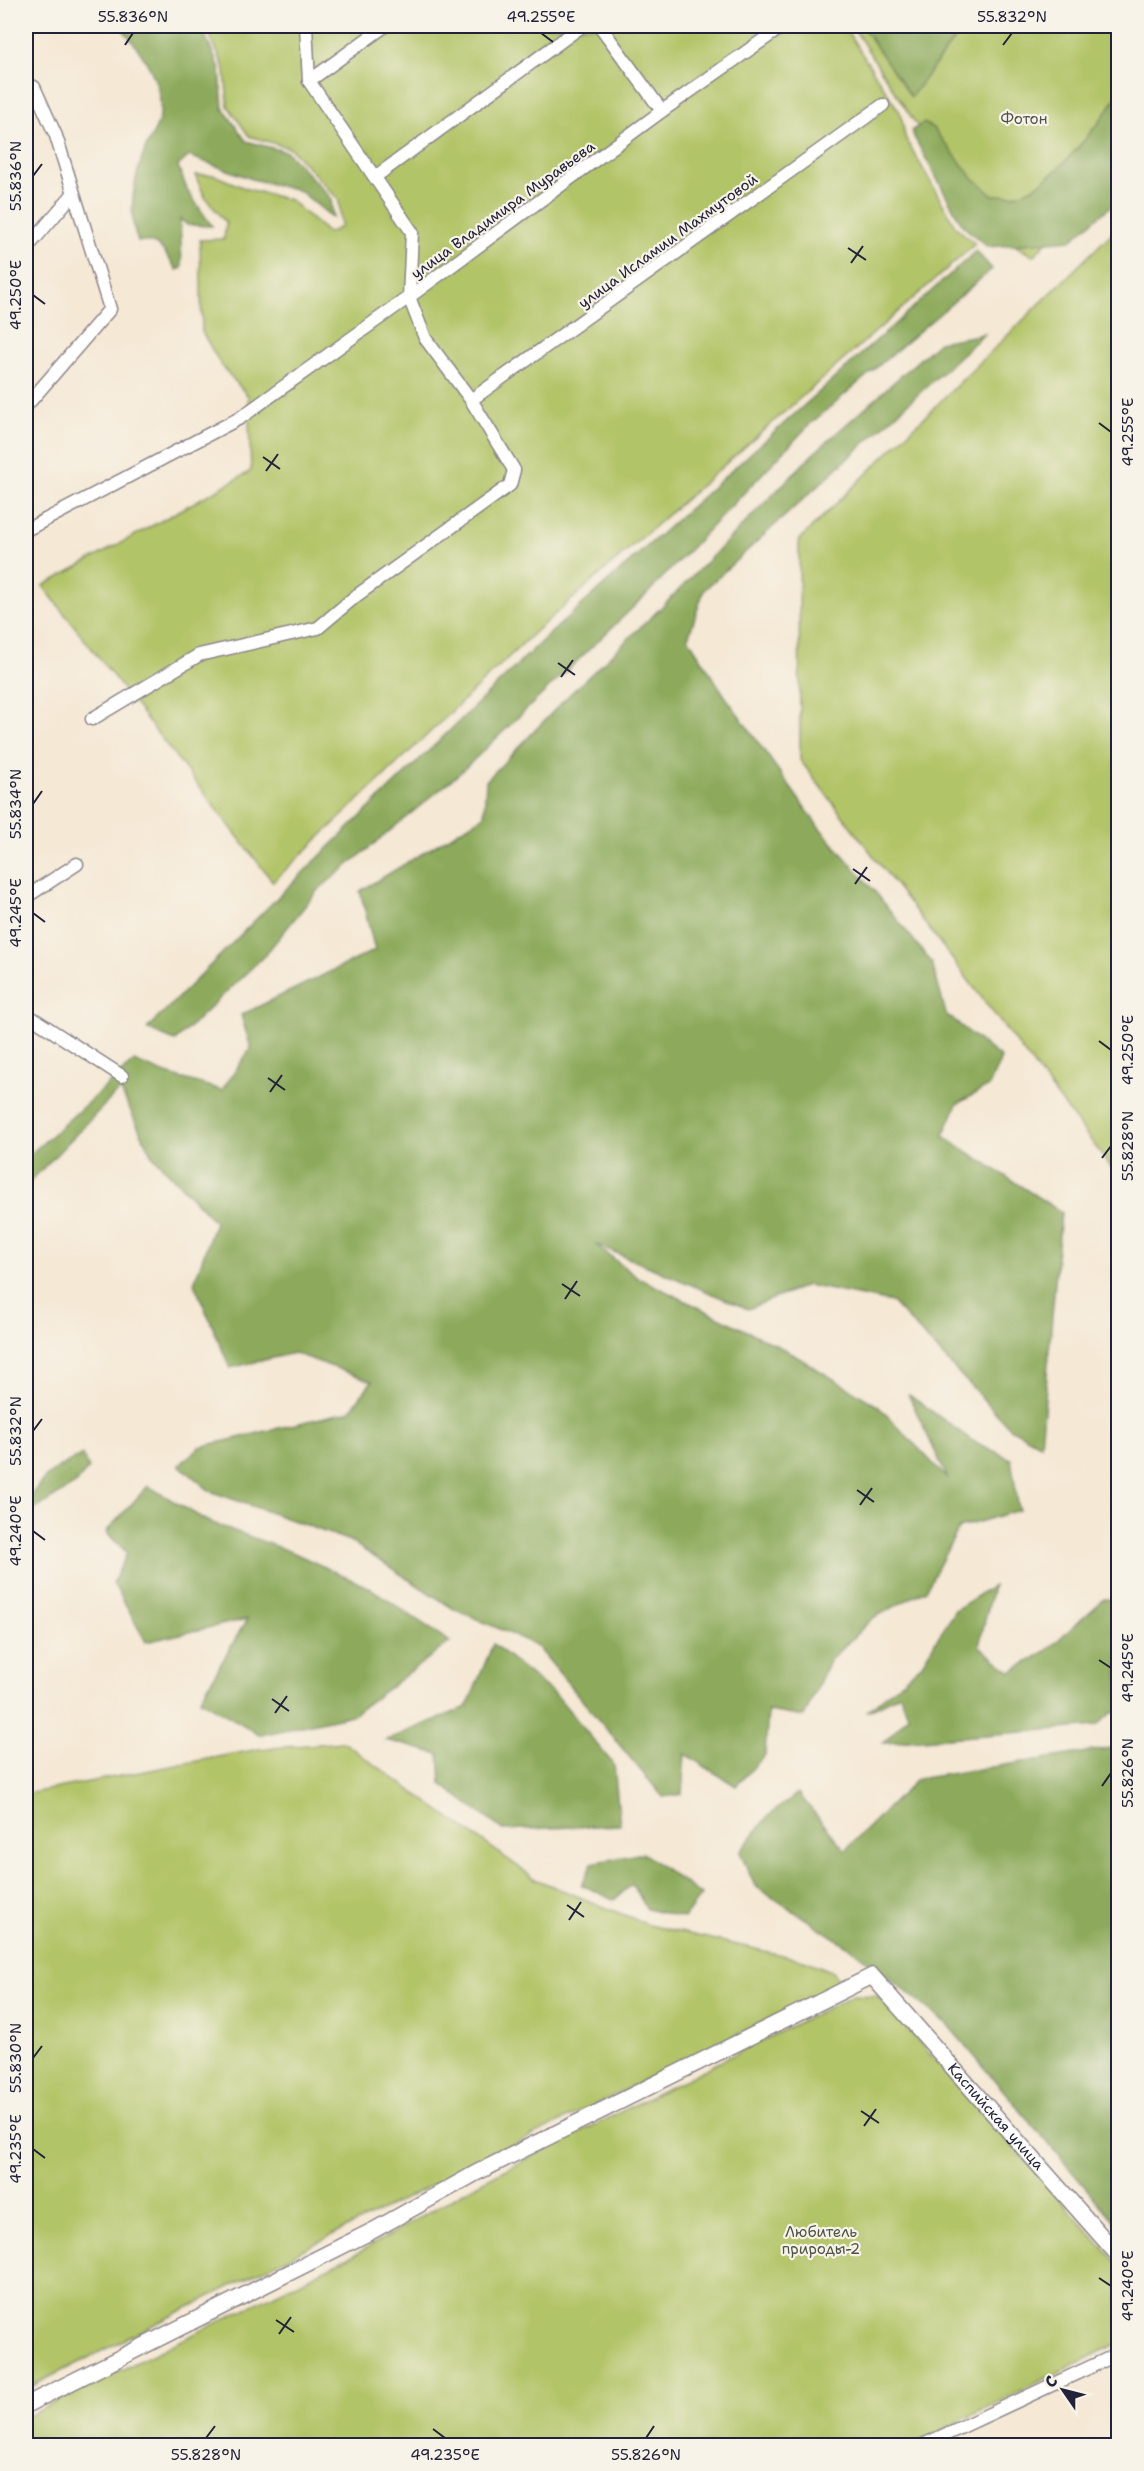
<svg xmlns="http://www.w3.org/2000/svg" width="1144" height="2471" viewBox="0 0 1144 2471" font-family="'Shantell Sans',sans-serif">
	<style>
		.green { fill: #b2c467; stroke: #6a7351; stroke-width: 1.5 }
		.forest { fill: #8daa5c; stroke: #58664c; stroke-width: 1.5 }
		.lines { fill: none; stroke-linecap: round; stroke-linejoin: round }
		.minor-casing { stroke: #8c8588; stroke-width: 15 }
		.tertiary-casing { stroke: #8c8588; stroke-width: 18 }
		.minor { stroke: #fff; stroke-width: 12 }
		.tertiary { stroke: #fff; stroke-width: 15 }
		.ticks { fill: none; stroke: #22223b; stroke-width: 2 }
		.labels { text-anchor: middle; stroke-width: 4.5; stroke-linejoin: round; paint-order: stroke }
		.park-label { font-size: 15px; fill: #4d5348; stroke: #f7f3e8 }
		.street-label { font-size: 15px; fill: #22223b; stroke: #f7f3e8 }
		.neatline { fill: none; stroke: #22223b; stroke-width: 2 }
		.ticks-label { font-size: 15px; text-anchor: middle; fill: #22223b }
	</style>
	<rect width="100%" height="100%" fill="#f7f3e8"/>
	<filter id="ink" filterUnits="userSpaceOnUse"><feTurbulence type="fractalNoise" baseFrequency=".0167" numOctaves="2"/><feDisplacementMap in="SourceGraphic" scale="12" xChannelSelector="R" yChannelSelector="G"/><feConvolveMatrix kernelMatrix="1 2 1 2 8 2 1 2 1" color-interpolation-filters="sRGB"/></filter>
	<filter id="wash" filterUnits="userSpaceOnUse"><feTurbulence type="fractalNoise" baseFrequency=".008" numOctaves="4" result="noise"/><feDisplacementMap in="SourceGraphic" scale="24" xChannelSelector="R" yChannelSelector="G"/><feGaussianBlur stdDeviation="1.35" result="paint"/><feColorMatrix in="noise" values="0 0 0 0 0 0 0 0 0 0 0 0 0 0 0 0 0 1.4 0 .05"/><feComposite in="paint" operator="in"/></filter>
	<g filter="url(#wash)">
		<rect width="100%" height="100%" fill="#f5e8d4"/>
		<g class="green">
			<polygon points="206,26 844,26 901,114 905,137 956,227 975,244 537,630 273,882 43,586 251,471 248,396 221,365 202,332 200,240 224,239 226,223 205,197 195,175 214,175 247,189 290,200 328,233 341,227 339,200 290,148 249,136 228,106 225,70"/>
			<polygon points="852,26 1118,26 1118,169 1033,256 982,226"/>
			<polygon points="1118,227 1118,1176 800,760 799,540"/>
			<polygon points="343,1742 537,1880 649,1925 804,1960 831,1971 842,1983 420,2191 26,2389 26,1794 259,1749"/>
			<polygon points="853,1995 878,1996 1118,2264 1118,2343 912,2445 26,2446 26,2417 358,2253 481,2182"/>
		</g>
		<g class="forest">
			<path d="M120,26H201L220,70L223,108L246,141L287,152L331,198L333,218L300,191L252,179L189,156L178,166L188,192L212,226L187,225L180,219L182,268L177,270C164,252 162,241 138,241C127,216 134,180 143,155C147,142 158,129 160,116C164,81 141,51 120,26Z"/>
			<polygon points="862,26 861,26 964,26 911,97"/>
			<path d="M1118,95V200L1071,240L988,247L963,226L914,137L912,130L924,123L933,128L972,177L993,195C1002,195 1013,196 1021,193C1053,184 1100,123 1118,95Z"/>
			<polygon points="976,251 992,269 809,425 646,595 460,773 318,890 265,955 175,1041 147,1029 284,891 545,638"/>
			<polygon points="984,334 704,590 688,638 725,696 818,826 876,893 932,963 946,1014 1001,1058 989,1086 957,1104 943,1136 1061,1212 1041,1445 1010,1428 892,1302 807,1285 748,1309 595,1244 637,1277 786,1350 878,1406 948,1479 908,1394 973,1441 1011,1459 1019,1510 959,1528 926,1590 873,1618 829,1661 804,1717 768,1711 765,1755 736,1786 685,1754 682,1794 663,1797 536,1645 454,1609 350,1541 210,1491 179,1465 200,1447 350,1411 372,1381 294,1353 230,1368 194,1283 215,1222 151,1154 120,1089 26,1186 26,1158 134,1061 166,1074 222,1090 251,1048 241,1015 375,950 360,891 484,816 486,781 570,694 664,605 813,454 939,342"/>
			<path d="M82,1455L89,1468L75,1484L31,1512C27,1483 59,1466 82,1455Z"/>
			<polygon points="148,1486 207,1521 292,1552 370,1588 450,1642 352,1715 261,1735 200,1700 247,1619 146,1642 113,1583 127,1553 106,1532"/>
			<polygon points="993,1586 979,1646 1011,1672 1046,1651 1104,1599 1118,1600 1118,1713 1111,1713 1097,1726 883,1743 908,1716 900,1694 866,1712 921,1665 955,1610"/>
			<polygon points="493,1644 558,1697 614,1765 620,1825 503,1830 441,1784 439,1754 386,1740 467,1707"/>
			<polygon points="1118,1747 1118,2226 947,2024 852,1949 755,1886 740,1852 768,1816 798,1793 845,1850 917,1779"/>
			<polygon points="643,1853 701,1895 684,1918 647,1909 632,1884 614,1900 582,1885 592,1863"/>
		</g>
	</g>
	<g filter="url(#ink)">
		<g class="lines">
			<g class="minor-casing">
				<g id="minor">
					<polyline points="306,26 309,81"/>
					<polyline points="600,26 662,111"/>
					<polyline points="309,81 385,26"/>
					<polyline points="26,84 34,87 56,136 110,309 26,406"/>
					<polyline points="375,177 582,26"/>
					<polyline points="26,249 73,194"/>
					<polyline points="471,400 883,105"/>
					<polyline points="26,530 240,418 409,297 662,111 783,26"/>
					<polyline points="92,719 199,655 318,628 356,596 510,485 514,470 471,400 425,338 409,297 412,232 309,81"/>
					<polyline points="26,897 77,864"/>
					<polyline points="26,1014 122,1076"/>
					<polyline points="921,2446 1118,2354"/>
				</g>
			</g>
			<g class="tertiary-casing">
				<g id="tertiary">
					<path id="s1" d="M26,2405L374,2230L476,2173L872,1976L1118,2255"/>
				</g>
			</g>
			<use href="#minor" class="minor"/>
			<use href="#tertiary" class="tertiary"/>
		</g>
	</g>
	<path class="ticks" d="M541,33L553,42M125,45L133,33M1003,45L1012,33M33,176L42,164M848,248L866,260M851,263L863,246M33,295L45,304M1099,423L1111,432M263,457L280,469M266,471L278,454M558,663L575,675M561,677L573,660M33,804L42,791M853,869L870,881M855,884L867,867M33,913L45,922M1099,1041L1111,1050M268,1078L285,1090M270,1092L282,1075M1102,1158L1111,1146M562,1284L580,1296M565,1299L577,1281M33,1431L42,1419M857,1490L874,1502M860,1505L872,1488M33,1531L45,1540M1099,1660L1111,1668M272,1699L289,1711M275,1713L287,1696M1102,1786L1111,1773M567,1905L584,1917M569,1920L581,1902M33,2058L42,2046M861,2111L879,2123M864,2126L876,2109M33,2149L45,2158M1099,2278L1111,2286M276,2320L294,2332M279,2334L291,2317M433,2429L445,2438M206,2438L215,2426M646,2438L654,2426"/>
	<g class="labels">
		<g class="park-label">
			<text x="1024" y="124">Фотон</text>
			<text x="821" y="2237">Любитель<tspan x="821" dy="17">природы-2</tspan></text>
		</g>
		<g class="street-label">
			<text transform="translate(503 210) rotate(-36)" y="5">улица Владимира Муравьева</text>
			<text transform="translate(668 241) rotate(-36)" y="5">улица Исламии Махмутовой</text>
			<text dy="5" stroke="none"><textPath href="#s1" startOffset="1136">Каспийская улица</textPath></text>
		</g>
	</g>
	<rect width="1144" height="2471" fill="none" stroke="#f7f3e8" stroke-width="66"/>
	<g transform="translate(1063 2390) rotate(305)" stroke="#f7f3e8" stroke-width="4.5" paint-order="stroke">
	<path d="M0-4.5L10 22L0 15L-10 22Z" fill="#22223b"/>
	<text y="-9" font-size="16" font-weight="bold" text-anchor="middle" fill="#22223b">С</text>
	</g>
	<rect x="33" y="33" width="1078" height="2405" class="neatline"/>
	<g class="ticks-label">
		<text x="133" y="22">55.836°N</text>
		<text x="541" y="22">49.255°E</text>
		<text x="1012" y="22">55.832°N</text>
		<text transform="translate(16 176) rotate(-90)" y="5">55.836°N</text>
		<text transform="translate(16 295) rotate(-90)" y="5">49.250°E</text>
		<text transform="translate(1128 432) rotate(-90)" y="5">49.255°E</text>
		<text transform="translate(16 804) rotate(-90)" y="5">55.834°N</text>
		<text transform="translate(16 913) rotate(-90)" y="5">49.245°E</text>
		<text transform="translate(1128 1050) rotate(-90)" y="5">49.250°E</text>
		<text transform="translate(1128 1146) rotate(-90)" y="5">55.828°N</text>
		<text transform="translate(16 1431) rotate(-90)" y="5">55.832°N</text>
		<text transform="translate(16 1531) rotate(-90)" y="5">49.240°E</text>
		<text transform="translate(1128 1668) rotate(-90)" y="5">49.245°E</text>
		<text transform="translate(1128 1773) rotate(-90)" y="5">55.826°N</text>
		<text transform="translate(16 2058) rotate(-90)" y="5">55.830°N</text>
		<text transform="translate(16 2149) rotate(-90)" y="5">49.235°E</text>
		<text transform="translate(1128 2286) rotate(-90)" y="5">49.240°E</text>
		<text x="206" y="2460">55.828°N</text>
		<text x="445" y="2460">49.235°E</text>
		<text x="646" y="2460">55.826°N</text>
	</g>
</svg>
